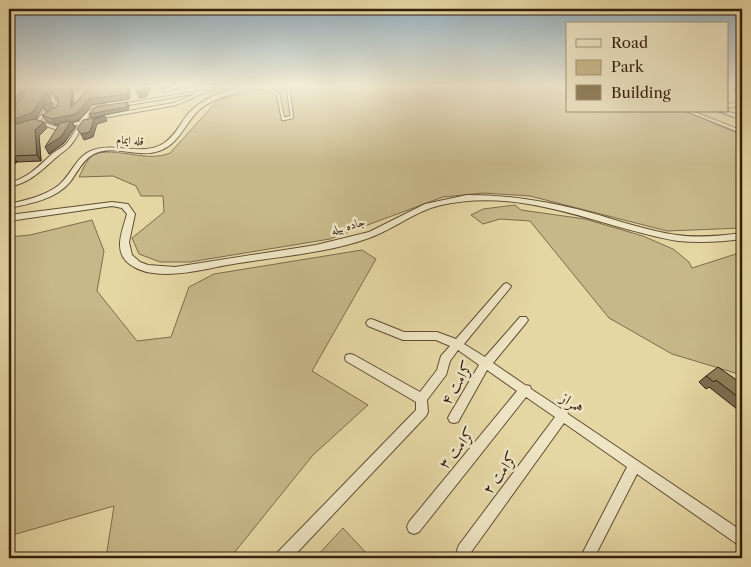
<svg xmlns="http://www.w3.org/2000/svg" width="751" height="567" viewBox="0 0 751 567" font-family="'Libre Caslon Text',Amiri,serif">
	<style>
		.green { fill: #c7b88a; stroke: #7d6c4c }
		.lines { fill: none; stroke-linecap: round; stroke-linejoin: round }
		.service-casing { stroke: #604d33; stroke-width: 4.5 }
		.minor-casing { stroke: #604d33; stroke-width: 2 }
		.tertiary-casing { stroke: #604d33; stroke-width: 2 }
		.service { stroke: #eee5c4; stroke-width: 2.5 }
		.minor { fill: #eee5c4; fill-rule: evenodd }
		.tertiary { fill: #eee5c4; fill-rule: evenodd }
		.wall { fill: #7c6d4f; stroke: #331f0d }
		.shaded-wall { fill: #655940; stroke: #331f0d }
		.building { fill: #907f5c; stroke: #331f0d }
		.labels { text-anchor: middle; stroke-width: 5; stroke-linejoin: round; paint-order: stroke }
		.far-street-label { font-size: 11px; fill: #331f0d; stroke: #eee5c4 }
		.street-label { font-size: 12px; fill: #331f0d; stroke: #eee5c4 }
		.near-street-label { font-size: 15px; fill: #331f0d; stroke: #eee5c4 }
	</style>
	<rect width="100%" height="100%" fill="#e5d7a4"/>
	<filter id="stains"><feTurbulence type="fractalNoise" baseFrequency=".004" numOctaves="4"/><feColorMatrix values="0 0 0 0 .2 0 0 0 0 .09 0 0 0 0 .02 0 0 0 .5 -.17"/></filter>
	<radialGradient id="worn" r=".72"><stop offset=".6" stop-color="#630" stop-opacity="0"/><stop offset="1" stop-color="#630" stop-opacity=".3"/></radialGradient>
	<g class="green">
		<path d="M267,86H567V111H685L742,135V228L667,231L530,196L484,193L443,197L330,239L190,262H160L139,254L132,238L164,212L163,196H141L136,186L113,176L79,177C82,171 86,161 91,157C107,143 145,164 170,153L218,100Z"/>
		<polygon points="515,205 521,210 585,219 643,236 673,249 689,262 692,268 742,252 742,375 672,354 609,318 530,221 500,219 483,224 471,215 483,209"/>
		<polygon points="92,220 104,251 97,291 137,341 171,337 189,287 214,274 362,250 376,259 312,371 368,405 313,455 230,558 106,558 114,506 9,536 9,237 30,235"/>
		<polygon points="343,528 371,558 315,558"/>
	</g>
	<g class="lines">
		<g class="service-casing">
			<g id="service">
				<polyline points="245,86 269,89 278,94 283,119 292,117 288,89 284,86"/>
				<polyline points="68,89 81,86"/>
				<polyline points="57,91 52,100 58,104 58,108"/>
				<polyline points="164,91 181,86"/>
				<polyline points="52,100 38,122 56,128 84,122"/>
				<polyline points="689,111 742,132"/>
				<polyline points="101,117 175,104 210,89"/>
			</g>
		</g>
		<g class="minor-casing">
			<g id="minor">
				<polygon points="229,86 238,86 118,107 115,105"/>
				<polygon points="742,102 742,105 727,108 727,104"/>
				<path d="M105,105L108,107L107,108C80,114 85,129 70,146C67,150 62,152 58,156C41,170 32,182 9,187V183C28,178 39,166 53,153C57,150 62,148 66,144C82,126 75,112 105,105Z"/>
				<polygon points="718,111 726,111 742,116 742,120"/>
				<polygon points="507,283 511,286 510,288 464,344 485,357 520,317 526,317 528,320 526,323 493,363 525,385 530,386 531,389 563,410 567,411 568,414 742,531 742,546 737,544 637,474 594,558 580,558 627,467 564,423 469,555 464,557 459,555 457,550 459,545 555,417 526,397 419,532 414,534 409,532 407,527 409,522 517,391 487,370 458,422 454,423 450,422 448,418 450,414 479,365 458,350 450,361 446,375 427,400 428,412 426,416 292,558 275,558 277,553 416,410 416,402 346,361 345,358 346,355 350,354 354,355 420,392 437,370 441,356 450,346 436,340 403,340 368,326 366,323 368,320 371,319 374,320 404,332 437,332 456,339 504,284"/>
			</g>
		</g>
		<g class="tertiary-casing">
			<g id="tertiary">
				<path d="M242,86H249C233,96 213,97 198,111C184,125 179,144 159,151C137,159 112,143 92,155C82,161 77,173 70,182C56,199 30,204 9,208V204C26,200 45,196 59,185C72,174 76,156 93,150C116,142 143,157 164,143C175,136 180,124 188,114C202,98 222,92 242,86Z"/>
				<path d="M467,195C508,195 547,201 588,212C617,220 647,231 677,235C699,238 720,236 742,233V239C721,242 699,243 678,241C658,238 639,232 619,227C561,210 502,191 441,205C415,211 394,229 369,238C328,253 282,256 239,263C211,267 182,277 153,273C144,272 133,268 126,261C114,248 123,229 127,214L122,208L112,206L9,221V215L112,202L128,204L135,214L129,242L132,255L140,262L148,265L175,267L316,245L369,232L425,204Z"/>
			</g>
		</g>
		<use href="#service" class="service"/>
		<use href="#minor" class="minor"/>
		<use href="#tertiary" class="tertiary"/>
	</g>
	<g class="wall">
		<polygon points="83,86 130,86 129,99 92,105 79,120 72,122 75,127 64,143 49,154 60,124 56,125 46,121 42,115 47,113 43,107 35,120 47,128 39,136 41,161 17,162 9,168 9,116 53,91 49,97 54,108 58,106 58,100 56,99 53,93 73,91 74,105 89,87 84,87"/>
		<polygon points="727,86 742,86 742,94"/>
		<polygon points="706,376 738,381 742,378 742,413 709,387 706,389 699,382"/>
	</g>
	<g class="shaded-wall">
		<polygon points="29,86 42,86 27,94 9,114 9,104 24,89"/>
		<polygon points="50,86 53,91 49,98 55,109 47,113 43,107 36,119 9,128 9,121"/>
		<polygon points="71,86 73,91 74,114 71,108"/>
		<polygon points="128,86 130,86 129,99 92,105 79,120 72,122 75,127 64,143 49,154 45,147 71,122 56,125 52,119 89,99"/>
		<polygon points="147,86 152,86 146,97 139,98 137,92"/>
		<polygon points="160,86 173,86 161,90"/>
		<polygon points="127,102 129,106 128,110 91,118 89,114"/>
		<polygon points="105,116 107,121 97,124 93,137 84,140 81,134 94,119"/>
		<polygon points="44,122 47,128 39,136 41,161 37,155 35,130"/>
		<polygon points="13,156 17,162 9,168 9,158"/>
		<polygon points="11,192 15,199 9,204 9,194"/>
	</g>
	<g class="building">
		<polygon points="23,86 29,86 24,89 9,104 9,96 16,88 21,88"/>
		<polygon points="42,86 50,86 32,113 9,121 9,116 30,94"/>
		<polygon points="66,86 70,86 71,108 90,86 128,86 127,94 89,99 76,114 52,119 42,115 58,106 58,97 53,93 56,87"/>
		<polygon points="135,86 147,86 144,91 137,92"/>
		<polygon points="49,97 51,102 43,106"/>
		<polygon points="127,102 127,107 89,114 95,107"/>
		<polygon points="105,116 94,119 90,132 81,134 77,129 83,120"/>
		<polygon points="34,119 44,122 35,130 37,155 13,156 9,158 9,126"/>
		<polygon points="71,121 61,137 45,147 60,123"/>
		<polygon points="718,367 738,381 742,378 742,400 716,380 714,382 706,376"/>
	</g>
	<linearGradient id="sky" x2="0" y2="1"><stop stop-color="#8ea9b8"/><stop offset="0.52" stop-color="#f3edd6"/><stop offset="1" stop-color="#f3edd6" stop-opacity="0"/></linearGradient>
	<rect width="751" height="165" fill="url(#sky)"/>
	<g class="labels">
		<g class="far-street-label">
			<text transform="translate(130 140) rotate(4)" y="4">قله ایمام</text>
		</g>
		<g class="street-label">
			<text transform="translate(348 226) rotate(-16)" y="4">جاده بیله</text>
		</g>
		<g class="near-street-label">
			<text transform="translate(457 383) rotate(-59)" y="5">کرامت ۴</text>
			<text transform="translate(572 403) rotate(35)" y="5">همراز</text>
			<text transform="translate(457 448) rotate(-51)" y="5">کرامت ۳</text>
			<text transform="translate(500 473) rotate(-54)" y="5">کرامت ۲</text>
		</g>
	</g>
	<rect width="751" height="567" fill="none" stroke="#e5d7a4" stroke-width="30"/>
	<rect x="10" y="10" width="731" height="547" fill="none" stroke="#331f0d" stroke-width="2.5"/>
	<rect x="15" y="15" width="721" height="537" fill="none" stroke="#331f0d"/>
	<rect x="566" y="22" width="162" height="90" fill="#eee5c4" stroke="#a3967b"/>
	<rect x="576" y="39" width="25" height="8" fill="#eee5c4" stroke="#a3967b"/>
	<text x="611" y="48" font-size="15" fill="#331f0d">Road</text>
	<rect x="576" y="60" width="25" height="15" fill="#c7b88a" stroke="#a3967b"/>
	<text x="611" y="72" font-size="15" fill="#331f0d">Park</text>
	<rect x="576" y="85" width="25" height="15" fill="#907f5c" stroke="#a3967b"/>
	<text x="611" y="98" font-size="15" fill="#331f0d">Building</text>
	<rect width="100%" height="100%" filter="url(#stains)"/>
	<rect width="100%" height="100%" fill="url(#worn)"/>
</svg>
